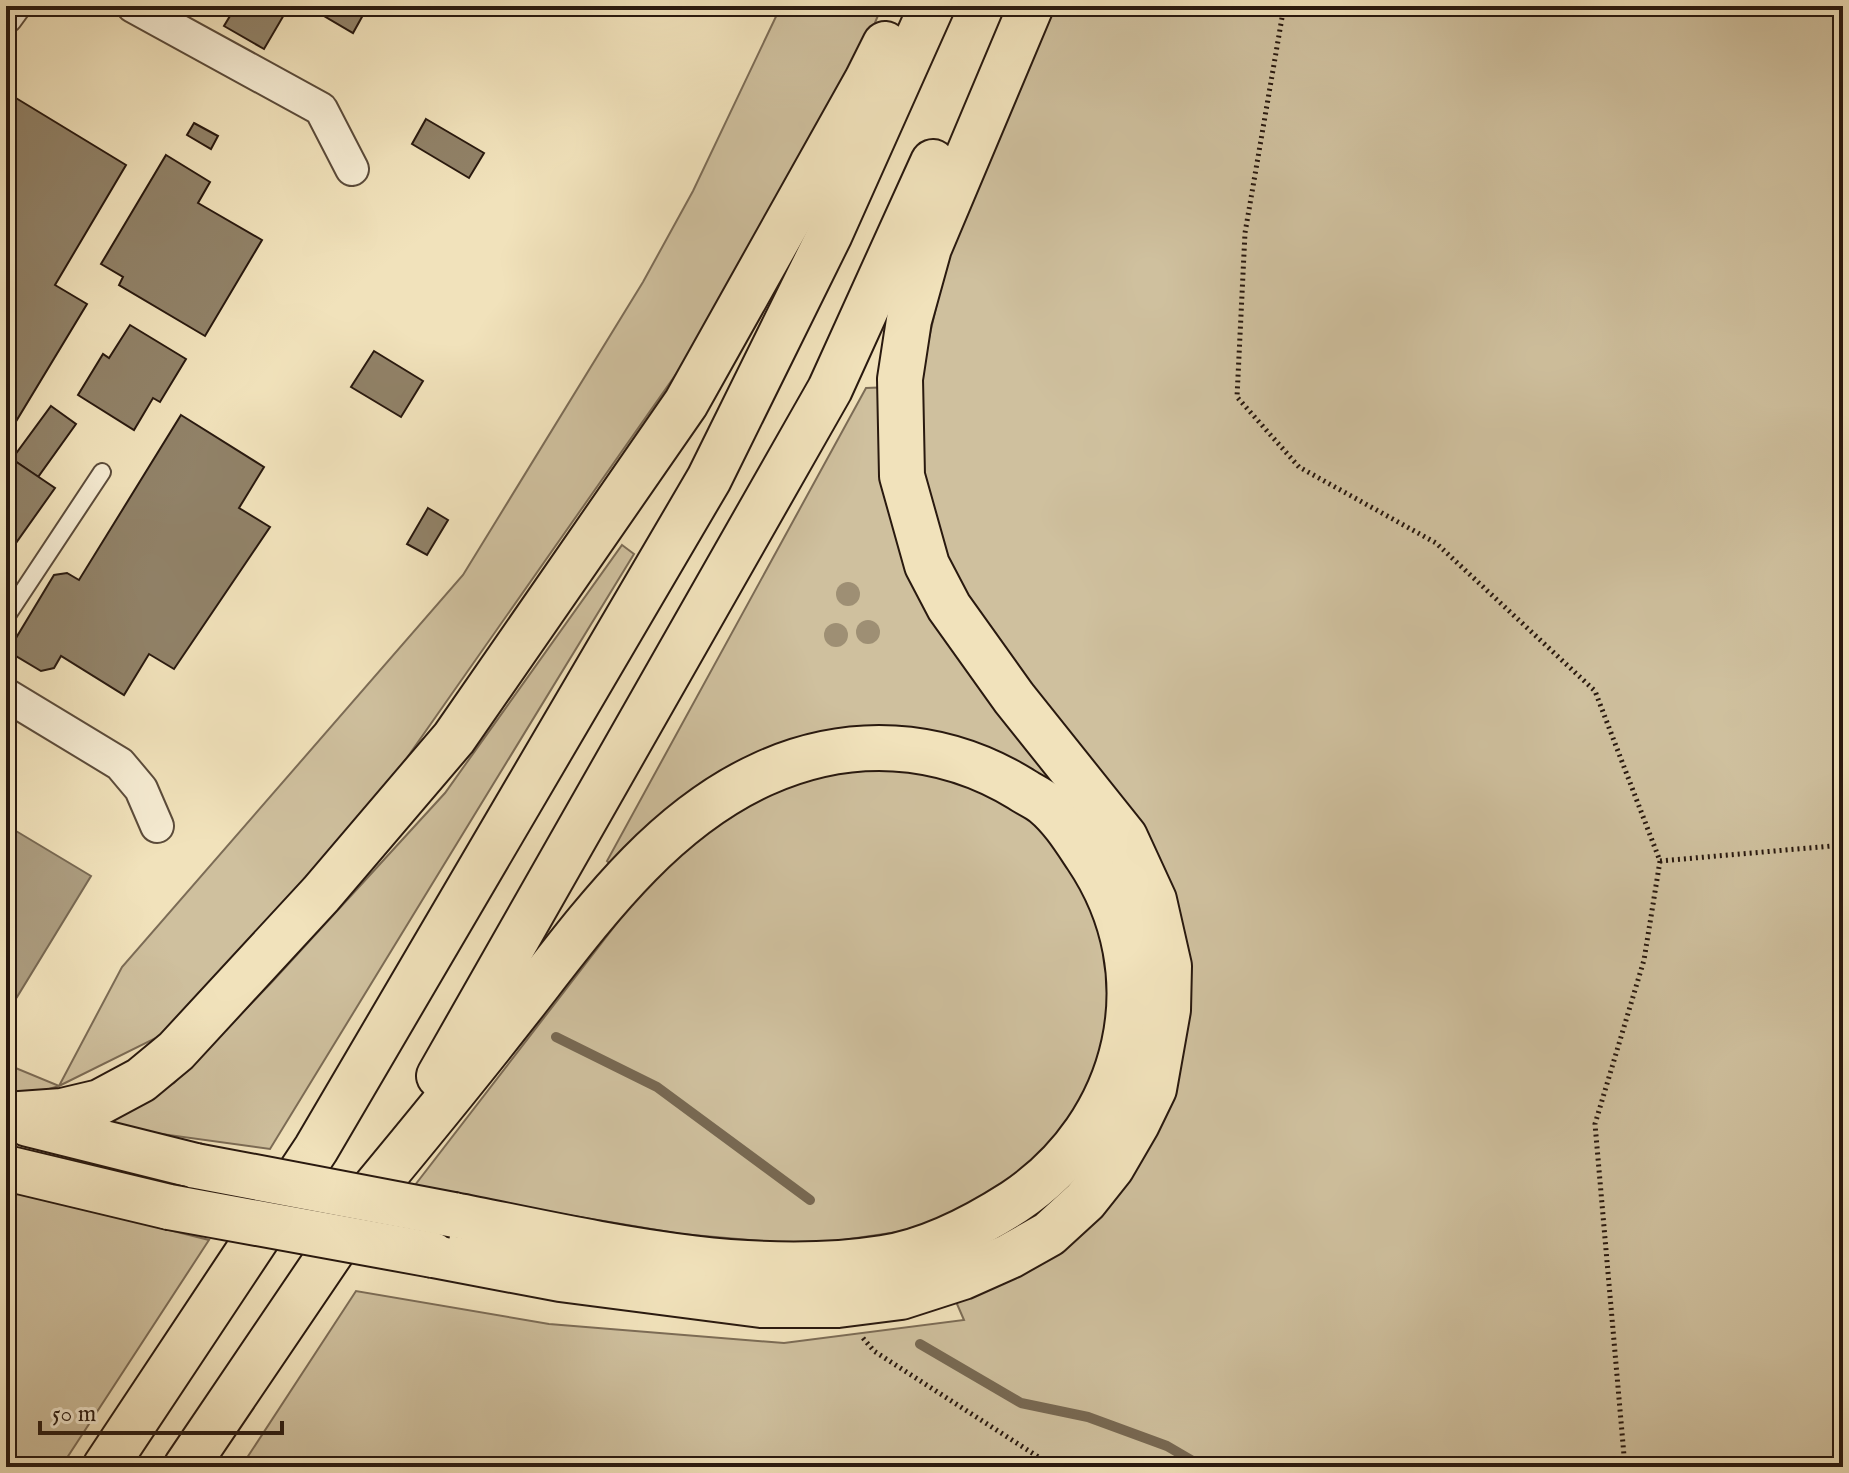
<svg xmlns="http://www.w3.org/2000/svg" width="1849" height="1473" viewBox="0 0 1849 1473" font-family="'IM FELL English',serif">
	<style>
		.green { fill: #cfc09e; stroke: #7c6c56; stroke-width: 2 }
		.water { fill: #ad9e81; stroke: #786953; stroke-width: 2 }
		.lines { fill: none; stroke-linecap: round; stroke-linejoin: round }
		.stream { stroke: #786953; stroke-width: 10 }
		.building { fill: #918268; stroke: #29190f; stroke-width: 2 }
		.service-casing { stroke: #5b4b3a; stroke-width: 20 }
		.minor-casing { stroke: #5b4b3a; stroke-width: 36 }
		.motorway-casing { stroke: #29190f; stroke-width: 48 }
		.path { stroke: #29190f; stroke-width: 5; stroke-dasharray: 2 4; stroke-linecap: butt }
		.service { stroke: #f6ecd3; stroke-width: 16 }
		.minor { stroke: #f6ecd3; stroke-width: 32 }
		.motorway { stroke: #f1e2bb; stroke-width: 44 }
		.motorway-bridge-casing { stroke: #29190f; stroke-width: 48; stroke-linecap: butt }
		.motorway-bridge { stroke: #f1e2bb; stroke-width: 44 }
		.tree { fill: #9e8f74 }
	</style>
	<rect width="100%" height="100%" fill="#f1e2bb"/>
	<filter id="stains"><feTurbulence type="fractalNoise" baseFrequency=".0025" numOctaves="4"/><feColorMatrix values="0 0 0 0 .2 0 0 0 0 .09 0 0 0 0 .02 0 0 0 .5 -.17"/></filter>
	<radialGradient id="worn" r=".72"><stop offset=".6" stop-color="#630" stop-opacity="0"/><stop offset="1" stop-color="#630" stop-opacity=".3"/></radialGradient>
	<g class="green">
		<polygon points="781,6 882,6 851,80 681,367 383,792 164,1034 59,1086 29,1095 6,1091 6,1064 59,1086 122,967 463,575 643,282 693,191"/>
		<polygon points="1049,6 1843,6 1843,1467 241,1467 356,1291 549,1324 784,1343 964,1320 924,1228 809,1245 681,1234 412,1189 640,893 607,861 866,388 918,386 946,264"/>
		<polygon points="622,545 634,554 270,1149 96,1125 174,1083 271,983 445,793"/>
		<polygon points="6,1189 209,1240 61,1467 6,1467"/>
	</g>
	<polygon class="water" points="16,831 91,876 17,997 6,990 6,847"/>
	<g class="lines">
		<g class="stream">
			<polyline points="556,1037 657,1087 810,1200"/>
			<polyline points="920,1344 1021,1403 1088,1417 1167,1446 1203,1467"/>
		</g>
	</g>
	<g class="building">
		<polygon points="236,6 284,6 288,8 264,49 224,26"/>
		<polygon points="307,6 368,6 353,33"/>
		<polygon points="6,92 126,165 55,285 87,304 12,428 6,424"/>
		<polygon points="426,119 484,153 469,178 412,144"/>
		<polygon points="194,123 218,136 211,149 187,135"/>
		<polygon points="166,155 210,182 198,203 262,240 205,336 119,285 123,277 101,264"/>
		<polygon points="130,325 186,359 160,402 153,398 134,430 78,395 103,354 109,358"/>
		<polygon points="374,351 423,381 401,417 351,387"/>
		<polygon points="51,406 76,424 38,477 12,459"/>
		<polygon points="181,415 264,467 239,508 270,527 174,669 149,654 124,695 61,656 54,668 41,671 16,656 13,643 54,575 67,573 79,580"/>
		<polygon points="12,459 55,488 6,557 6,467"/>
		<polygon points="428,508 448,520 427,555 407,544"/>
	</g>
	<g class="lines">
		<g class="service-casing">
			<polyline id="service" points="6,617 102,472"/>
		</g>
		<g class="minor-casing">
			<g id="minor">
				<polyline points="133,6 321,109 352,169"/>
				<polyline points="6,17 14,6"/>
				<polyline points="6,695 120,764 141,789 157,826"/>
			</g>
		</g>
		<g class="motorway-casing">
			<g id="motorway">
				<polyline points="439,1076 830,389 933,162"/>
				<polyline points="6,1115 62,1111 100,1102 141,1080 176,1051 321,894 454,738 686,403 867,80 885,44"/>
				<polyline points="28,1124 196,1166"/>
				<polyline points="6,1168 169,1207"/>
				<path d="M372,1191C421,1132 470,1072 517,1012C587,923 657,822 763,774C849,735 941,740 1021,789C1028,794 1038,798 1045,804C1062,818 1075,839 1087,857C1166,974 1131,1124 1014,1202C975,1227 929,1251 883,1258C743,1280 591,1242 454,1215"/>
				<polyline points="433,1255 560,1279 761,1305 838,1305 901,1297 963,1277 1010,1256 1049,1234 1085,1201 1112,1167 1137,1124 1154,1089 1168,1010 1169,966 1154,900 1125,837 1014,698 949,607 927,565 902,476 900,379 909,320 929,248 1031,6"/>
				<polyline points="105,1467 316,1149 709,479 830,234 932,6"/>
				<polyline points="186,1467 362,1207"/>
			</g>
		</g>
		<g class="path">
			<polyline points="1284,6 1245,233 1237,397 1299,467 1436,543 1595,691 1660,861 1644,960 1595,1124 1625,1467"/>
			<polyline points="1660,861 1843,845"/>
			<polyline points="863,1338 874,1351 1054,1467"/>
		</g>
		<use href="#service" class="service"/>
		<use href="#minor" class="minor"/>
		<use href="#motorway" class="motorway"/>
		<g class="motorway-bridge-casing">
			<g id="motorway-bridge">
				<polyline points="196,1166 454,1215"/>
				<polyline points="169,1207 433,1255"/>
			</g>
		</g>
		<use href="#motorway-bridge" class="motorway-bridge"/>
	</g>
	<g class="tree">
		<circle cx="848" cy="594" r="12"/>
		<circle cx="868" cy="632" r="12"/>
		<circle cx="836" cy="635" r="12"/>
	</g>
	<rect width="1849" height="1473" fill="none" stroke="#f1e2bb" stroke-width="32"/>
	<rect x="8" y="8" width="1833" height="1457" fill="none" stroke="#29190f" stroke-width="4"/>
	<rect x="16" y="16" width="1817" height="1441" fill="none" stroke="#29190f" stroke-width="2"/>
	<path d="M40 1421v12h242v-12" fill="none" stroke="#29190f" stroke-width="4"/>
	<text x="52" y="1421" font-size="24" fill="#29190f" stroke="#f6ecd3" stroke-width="6" paint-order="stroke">50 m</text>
	<rect width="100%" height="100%" filter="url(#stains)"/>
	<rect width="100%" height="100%" fill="url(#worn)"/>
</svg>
